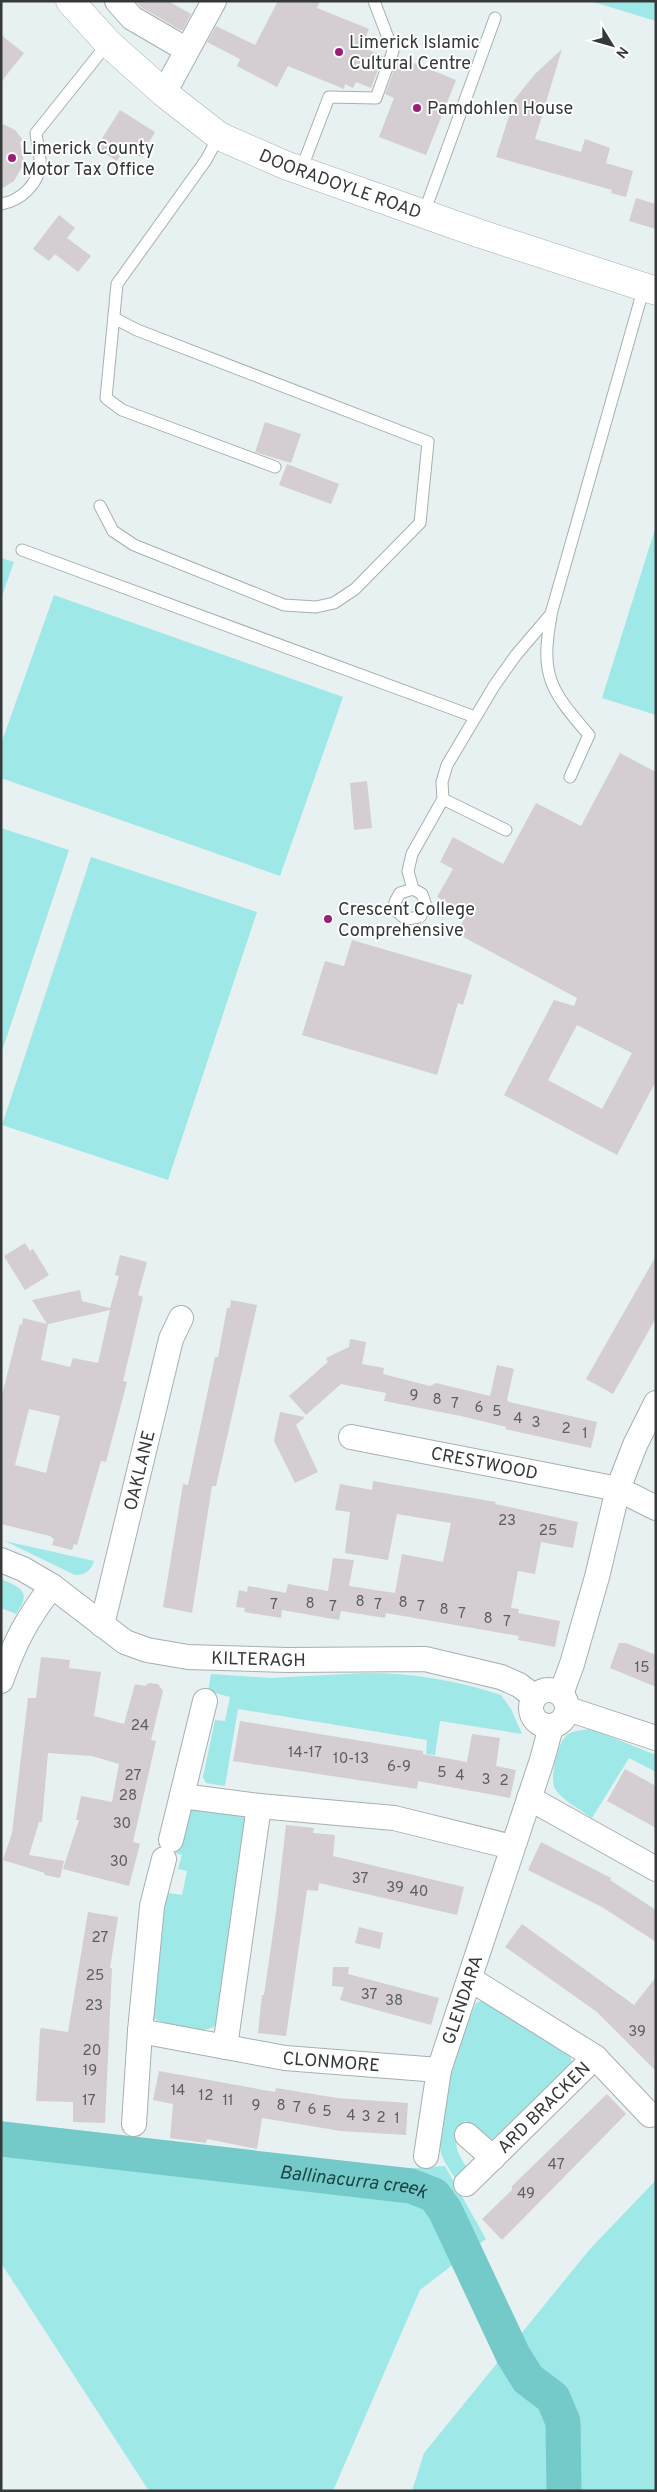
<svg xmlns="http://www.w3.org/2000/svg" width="657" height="2492" viewBox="0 0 657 2492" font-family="Overpass,sans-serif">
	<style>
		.green { fill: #9ee8e7 }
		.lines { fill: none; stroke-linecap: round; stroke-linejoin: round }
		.river { stroke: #74cac9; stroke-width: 35 }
		.building { fill: #d4cdd1; fill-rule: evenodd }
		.service-casing { stroke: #a6b0af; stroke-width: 13 }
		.minor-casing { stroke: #a6b0af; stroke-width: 26 }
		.secondary-casing { stroke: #a6b0af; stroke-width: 29 }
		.service { stroke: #fff; stroke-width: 11 }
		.minor { stroke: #fff; stroke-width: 24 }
		.secondary { stroke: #fff; stroke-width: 28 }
		.poi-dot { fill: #992079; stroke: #fff; stroke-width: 2 }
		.labels { text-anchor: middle; stroke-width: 4; stroke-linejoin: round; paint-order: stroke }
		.number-label { font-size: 15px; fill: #5e5e5f }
		.poi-label { font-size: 18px; fill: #363939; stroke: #fff; text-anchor: start }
		.street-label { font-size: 18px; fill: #363939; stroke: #fff }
		.water-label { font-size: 19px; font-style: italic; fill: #1c4544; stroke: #fff }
	</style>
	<rect width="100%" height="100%" fill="#e7f1f1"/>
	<g class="green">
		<polygon points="590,1 656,1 656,21"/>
		<polygon points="656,526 656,715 602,698"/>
		<polygon points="1,558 14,562 1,599"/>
		<polygon points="54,595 343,697 280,876 1,778 1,744"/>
		<polygon points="1,828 69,850 1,1054"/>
		<polygon points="91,857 257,912 168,1180 2,1125"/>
		<path d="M5,1541L94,1561C91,1570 86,1575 75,1575Z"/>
		<path d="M1,1579C22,1588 32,1592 16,1614L1,1608Z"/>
		<path d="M365,1673C412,1673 456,1680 501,1695L511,1709L522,1734L440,1721L435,1755L426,1754L427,1740L238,1709L225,1786L206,1783L203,1777L215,1720L225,1721L230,1697L208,1691L211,1674L271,1678Z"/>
		<path d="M591,1729L656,1755V1772L629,1758L592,1818C580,1809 563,1801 555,1789C549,1778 558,1741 568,1734C575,1730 584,1730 591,1729Z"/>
		<path d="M189,1807L247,1816L219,2018L215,2026C199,2036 168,2027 152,2017L164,1895L169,1893L182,1895L187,1871L178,1869L182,1855L176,1853Z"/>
		<path d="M484,2000L570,2055L572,2064L499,2141L485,2137L465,2121C452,2143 454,2149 469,2170L458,2184C453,2174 444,2163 441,2153C433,2117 461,2037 476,2003Z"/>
		<polygon points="1,2121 402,2169 445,2166 486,2239 420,2290 333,2491 149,2491 1,2263"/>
		<polygon points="656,2180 656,2491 412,2491 424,2453 590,2249"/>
	</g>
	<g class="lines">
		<path class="river" id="s1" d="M1,2139L411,2186L434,2195L445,2210L513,2355L528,2379L553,2398L563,2422L564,2491"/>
	</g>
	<g class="building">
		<polygon points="136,1 168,1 191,14 183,30 180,30 141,7"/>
		<polygon points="278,1 320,1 317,8 369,29 361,47 383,56 371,88 356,82 353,88 345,84 344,89 288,66 277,87 237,66 240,59 207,42 216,26 255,45"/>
		<polygon points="1,35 24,53 1,82"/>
		<polygon points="562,49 535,139 581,152 585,139 610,148 606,163 633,171 626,197 611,193 612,190 496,157 514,100 535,74"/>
		<polygon points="409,61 456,80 426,155 379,137 394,98 385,94 397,62 407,66"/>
		<polygon points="120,110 155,132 140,157 125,148 117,161 96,148"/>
		<polygon points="1,123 15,130 23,140 20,142 24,163 14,181 1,189"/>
		<polygon points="636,198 656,204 656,229 629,221"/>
		<polygon points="59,215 75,228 67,238 91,256 78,272 55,254 49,261 33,249"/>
		<polygon points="265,422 301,434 291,463 255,452"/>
		<polygon points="287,464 339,484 331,504 279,485"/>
		<path d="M620,753L656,772V1081L617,1155L504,1095L554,1000L574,1006L577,998L456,933L467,914L437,897L453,869L440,862L453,837L503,864L536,803L581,826ZM577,1025L632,1053L602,1109L548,1080Z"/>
		<polygon points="367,781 372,828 354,830 350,783"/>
		<polygon points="352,940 472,975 463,1005 458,1003 437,1075 302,1035 325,961 344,966"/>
		<polygon points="25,1243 30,1251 33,1249 49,1275 25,1290 4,1256"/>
		<path d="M120,1255L147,1262L138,1295L143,1297L123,1381L127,1382L106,1462L101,1461L77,1545L74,1544L72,1550L52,1545L54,1539L50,1536L1,1524V1399L20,1324L22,1325L23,1318L47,1324L32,1300L80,1290L82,1301L110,1308L119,1276L115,1275ZM110,1310L98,1363L73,1358L70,1367L41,1360L48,1324ZM29,1409L60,1416L46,1473L15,1465Z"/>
		<polygon points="656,1256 656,1318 613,1394 586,1379"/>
		<polygon points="231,1300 257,1305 216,1486 212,1486 192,1613 163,1607 183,1484 188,1485 215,1357 218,1357 227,1308 230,1308"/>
		<polygon points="350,1339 366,1342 362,1364 384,1368 383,1374 430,1386 436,1383 490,1396 497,1365 514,1369 507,1400 509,1402 597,1422 591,1448 505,1429 506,1427 461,1416 384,1401 386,1393 341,1384 306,1415 289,1396 328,1362 326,1358 349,1347"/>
		<polygon points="280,1412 305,1417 296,1425 318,1472 295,1483 274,1441"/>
		<polygon points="373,1481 496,1502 495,1504 578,1522 573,1548 541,1542 535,1574 518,1571 511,1608 519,1609 518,1613 560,1621 555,1647 518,1640 519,1636 386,1613 385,1618 341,1611 339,1620 282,1610 281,1618 244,1612 245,1608 236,1607 239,1590 247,1592 248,1586 286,1593 288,1584 328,1591 333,1558 354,1560 349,1586 395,1593 402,1554 443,1562 451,1523 397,1514 388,1560 345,1553 350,1512 335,1510 340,1484 372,1490"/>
		<polygon points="619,1643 626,1643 656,1655 656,1687 610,1668"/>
		<polygon points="41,1657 70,1660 69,1668 101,1672 94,1716 124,1724 135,1684 145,1686 149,1683 158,1684 163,1691 151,1740 156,1741 133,1842 140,1844 129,1886 63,1869 79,1820 76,1820 81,1796 112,1802 119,1764 92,1756 48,1753 42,1822 39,1822 29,1855 64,1861 60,1878 44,1875 45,1873 3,1860 12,1833 28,1698 36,1698"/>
		<polygon points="240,1721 423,1751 423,1754 467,1762 472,1734 500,1738 496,1766 516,1770 510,1798 418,1781 417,1789 233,1761"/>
		<polygon points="625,1769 656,1786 656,1828 607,1801"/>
		<polygon points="286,1825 314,1828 313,1833 335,1835 333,1856 464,1887 457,1915 319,1883 318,1891 307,1890 286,2036 258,2033 262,1995 264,1995 276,1912"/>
		<polygon points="541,1842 611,1878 610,1880 656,1910 656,1942 602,1907 528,1870"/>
		<polygon points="88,1912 118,1917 110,1968 112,1968 105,2123 73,2122 73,2102 36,2101 40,2031 41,2028 68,2032"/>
		<polygon points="522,1924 634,2005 656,1977 656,2071 597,2012 505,1947"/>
		<polygon points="359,1927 383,1933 380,1949 355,1943"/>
		<polygon points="333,1967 349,1967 348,1974 439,1998 431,2025 340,2000 344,1987 332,1986"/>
		<polygon points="159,2071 275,2092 276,2088 337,2098 408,2103 406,2135 341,2131 262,2118 257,2149 207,2139 206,2143 170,2138 173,2104 153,2100"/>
		<polygon points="607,2094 626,2114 502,2240 482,2219 512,2190 512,2186"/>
	</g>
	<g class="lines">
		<g class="service-casing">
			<g id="service">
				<polyline points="219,136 206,160 117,284 106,398 122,410 275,467"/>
				<polyline points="301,170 329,97 376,98 393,51 374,1"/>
				<path d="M1,204C20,201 38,185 40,165C41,155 37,143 36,133L108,43"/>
				<polyline points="424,213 495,18"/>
				<polyline points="100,506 113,531 134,545 284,605 316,607 334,603 355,589 420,523 428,442 137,330 114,318"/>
				<polyline points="22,550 475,717"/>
				<path d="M551,616C540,676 550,690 589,735L570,777"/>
				<polyline points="443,799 506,830"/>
				<polyline points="413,889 400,893 395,902 396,911 406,919 420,917 426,906 422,894 413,889 408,871 412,854 443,799 442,782 447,765 494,686 516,655 551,614 644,287"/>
			</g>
		</g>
		<g class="minor-casing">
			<g id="minor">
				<polyline points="117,1 132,18 187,50"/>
				<polyline points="164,93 214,1"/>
				<path id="s2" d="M351,1437L618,1489L656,1508"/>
				<path id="s3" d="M1,1560L23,1569L52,1586L125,1642L147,1650L188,1657L287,1660L425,1659L501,1677L519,1685L535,1697"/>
				<path id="s4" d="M102,1625L171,1339L181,1318"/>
				<path d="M1,1681C15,1641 27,1619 52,1586"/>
				<circle cx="549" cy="1708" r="18"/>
				<polyline points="561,1694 572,1664 597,1577 618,1489 635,1445 656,1403"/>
				<polyline points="568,1709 656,1738"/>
				<polyline points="182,1796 259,1806 394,1818 512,1847"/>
				<polyline points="529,1798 656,1869"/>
				<polyline points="171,1840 205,1701"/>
				<polyline points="470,1979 595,2057 650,2115"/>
				<path id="s5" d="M140,2031L285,2058L439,2070"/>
				<polyline points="225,2047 259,1806"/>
				<polyline points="134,2124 140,2031 152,1906 164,1859"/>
				<polyline points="467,2135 493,2158"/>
				<path id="s6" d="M426,2156L439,2070L542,1760L551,1727"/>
				<path id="s7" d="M466,2184L595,2057"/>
			</g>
		</g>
		<g class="secondary-casing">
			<g id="secondary">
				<path id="s8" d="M70,1L108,43L164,93L219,136L285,165L478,233L656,291"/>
			</g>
		</g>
		<use href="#service" class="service"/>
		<use href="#minor" class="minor"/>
		<use href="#secondary" class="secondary"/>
	</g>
	<g class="poi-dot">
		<circle cx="339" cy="52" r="5"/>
		<circle cx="417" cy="108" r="5"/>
		<circle cx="12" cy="158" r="5"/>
		<circle cx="328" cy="919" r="5"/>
	</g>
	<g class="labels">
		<g class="number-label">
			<text x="414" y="1400">9</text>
			<text x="437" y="1404">8</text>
			<text x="455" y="1408">7</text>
			<text x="479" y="1412">6</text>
			<text x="497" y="1416">5</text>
			<text x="518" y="1423">4</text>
			<text x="536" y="1427">3</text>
			<text x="566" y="1433">2</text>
			<text x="585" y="1438">1</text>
			<text x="507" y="1525">23</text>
			<text x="548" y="1535">25</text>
			<text x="360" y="1606">8</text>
			<text x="403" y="1607">8</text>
			<text x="310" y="1608">8</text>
			<text x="274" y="1609">7</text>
			<text x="378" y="1609">7</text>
			<text x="333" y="1611">7</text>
			<text x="421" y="1611">7</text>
			<text x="444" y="1614">8</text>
			<text x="462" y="1618">7</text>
			<text x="488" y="1623">8</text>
			<text x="507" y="1626">7</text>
			<text x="642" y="1672">15</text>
			<text x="140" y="1730">24</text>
			<text x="305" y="1757">14-17</text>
			<text x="351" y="1763">10-13</text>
			<text x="399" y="1771">6-9</text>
			<text x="442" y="1777">5</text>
			<text x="133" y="1780">27</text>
			<text x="460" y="1780">4</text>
			<text x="486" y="1784">3</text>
			<text x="504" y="1785">2</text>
			<text x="128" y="1800">28</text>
			<text x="122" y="1828">30</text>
			<text x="119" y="1866">30</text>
			<text x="360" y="1883">37</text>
			<text x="395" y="1892">39</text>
			<text x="419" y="1896">40</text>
			<text x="100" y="1942">27</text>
			<text x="95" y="1980">25</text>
			<text x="369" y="1999">37</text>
			<text x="394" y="2005">38</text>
			<text x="94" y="2010">23</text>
			<text x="637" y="2036">39</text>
			<text x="92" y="2055">20</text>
			<text x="90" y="2075">19</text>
			<text x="178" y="2095">14</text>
			<text x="206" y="2100">12</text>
			<text x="89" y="2105">17</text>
			<text x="228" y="2105">11</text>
			<text x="256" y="2110">9</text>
			<text x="281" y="2110">8</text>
			<text x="297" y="2112">7</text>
			<text x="312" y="2114">6</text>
			<text x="327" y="2116">5</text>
			<text x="351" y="2120">4</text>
			<text x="366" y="2121">3</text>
			<text x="381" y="2122">2</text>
			<text x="397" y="2123">1</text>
			<text x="556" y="2169">47</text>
			<text x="526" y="2198">49</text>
		</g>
		<g class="poi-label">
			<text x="349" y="48">Limerick Islamic<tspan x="349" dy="21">Cultural Centre</tspan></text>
			<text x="427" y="114">Pamdohlen House</text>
			<text x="22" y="154">Limerick County<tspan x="22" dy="21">Motor Tax Office</tspan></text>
			<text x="338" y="915">Crescent College<tspan x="338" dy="21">Comprehensive</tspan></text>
		</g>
		<g class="street-label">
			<text dy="6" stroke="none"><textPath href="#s8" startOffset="332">DOORADOYLE ROAD</textPath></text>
			<text dy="6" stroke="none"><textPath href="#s2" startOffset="136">CRESTWOOD</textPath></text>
			<text dy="6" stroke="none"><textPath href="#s4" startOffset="159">OAKLANE</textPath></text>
			<text dy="6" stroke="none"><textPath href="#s3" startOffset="285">KILTERAGH</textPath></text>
			<text dy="6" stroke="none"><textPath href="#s6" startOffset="161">GLENDARA</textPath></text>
			<text dy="6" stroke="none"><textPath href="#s5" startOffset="194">CLONMORE</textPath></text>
			<text dy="6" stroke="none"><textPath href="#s7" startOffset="109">ARD BRACKEN</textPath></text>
		</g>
		<g class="water-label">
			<text dy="7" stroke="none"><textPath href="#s1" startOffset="355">Ballinacurra creek</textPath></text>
		</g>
	</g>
	<rect width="657" height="2492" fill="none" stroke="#363939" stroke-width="5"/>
	<g transform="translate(612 45) rotate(127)" stroke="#ffffff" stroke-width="4" paint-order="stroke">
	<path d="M0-4L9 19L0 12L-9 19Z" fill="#363939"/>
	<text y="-8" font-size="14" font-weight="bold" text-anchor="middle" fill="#363939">N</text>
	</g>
</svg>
